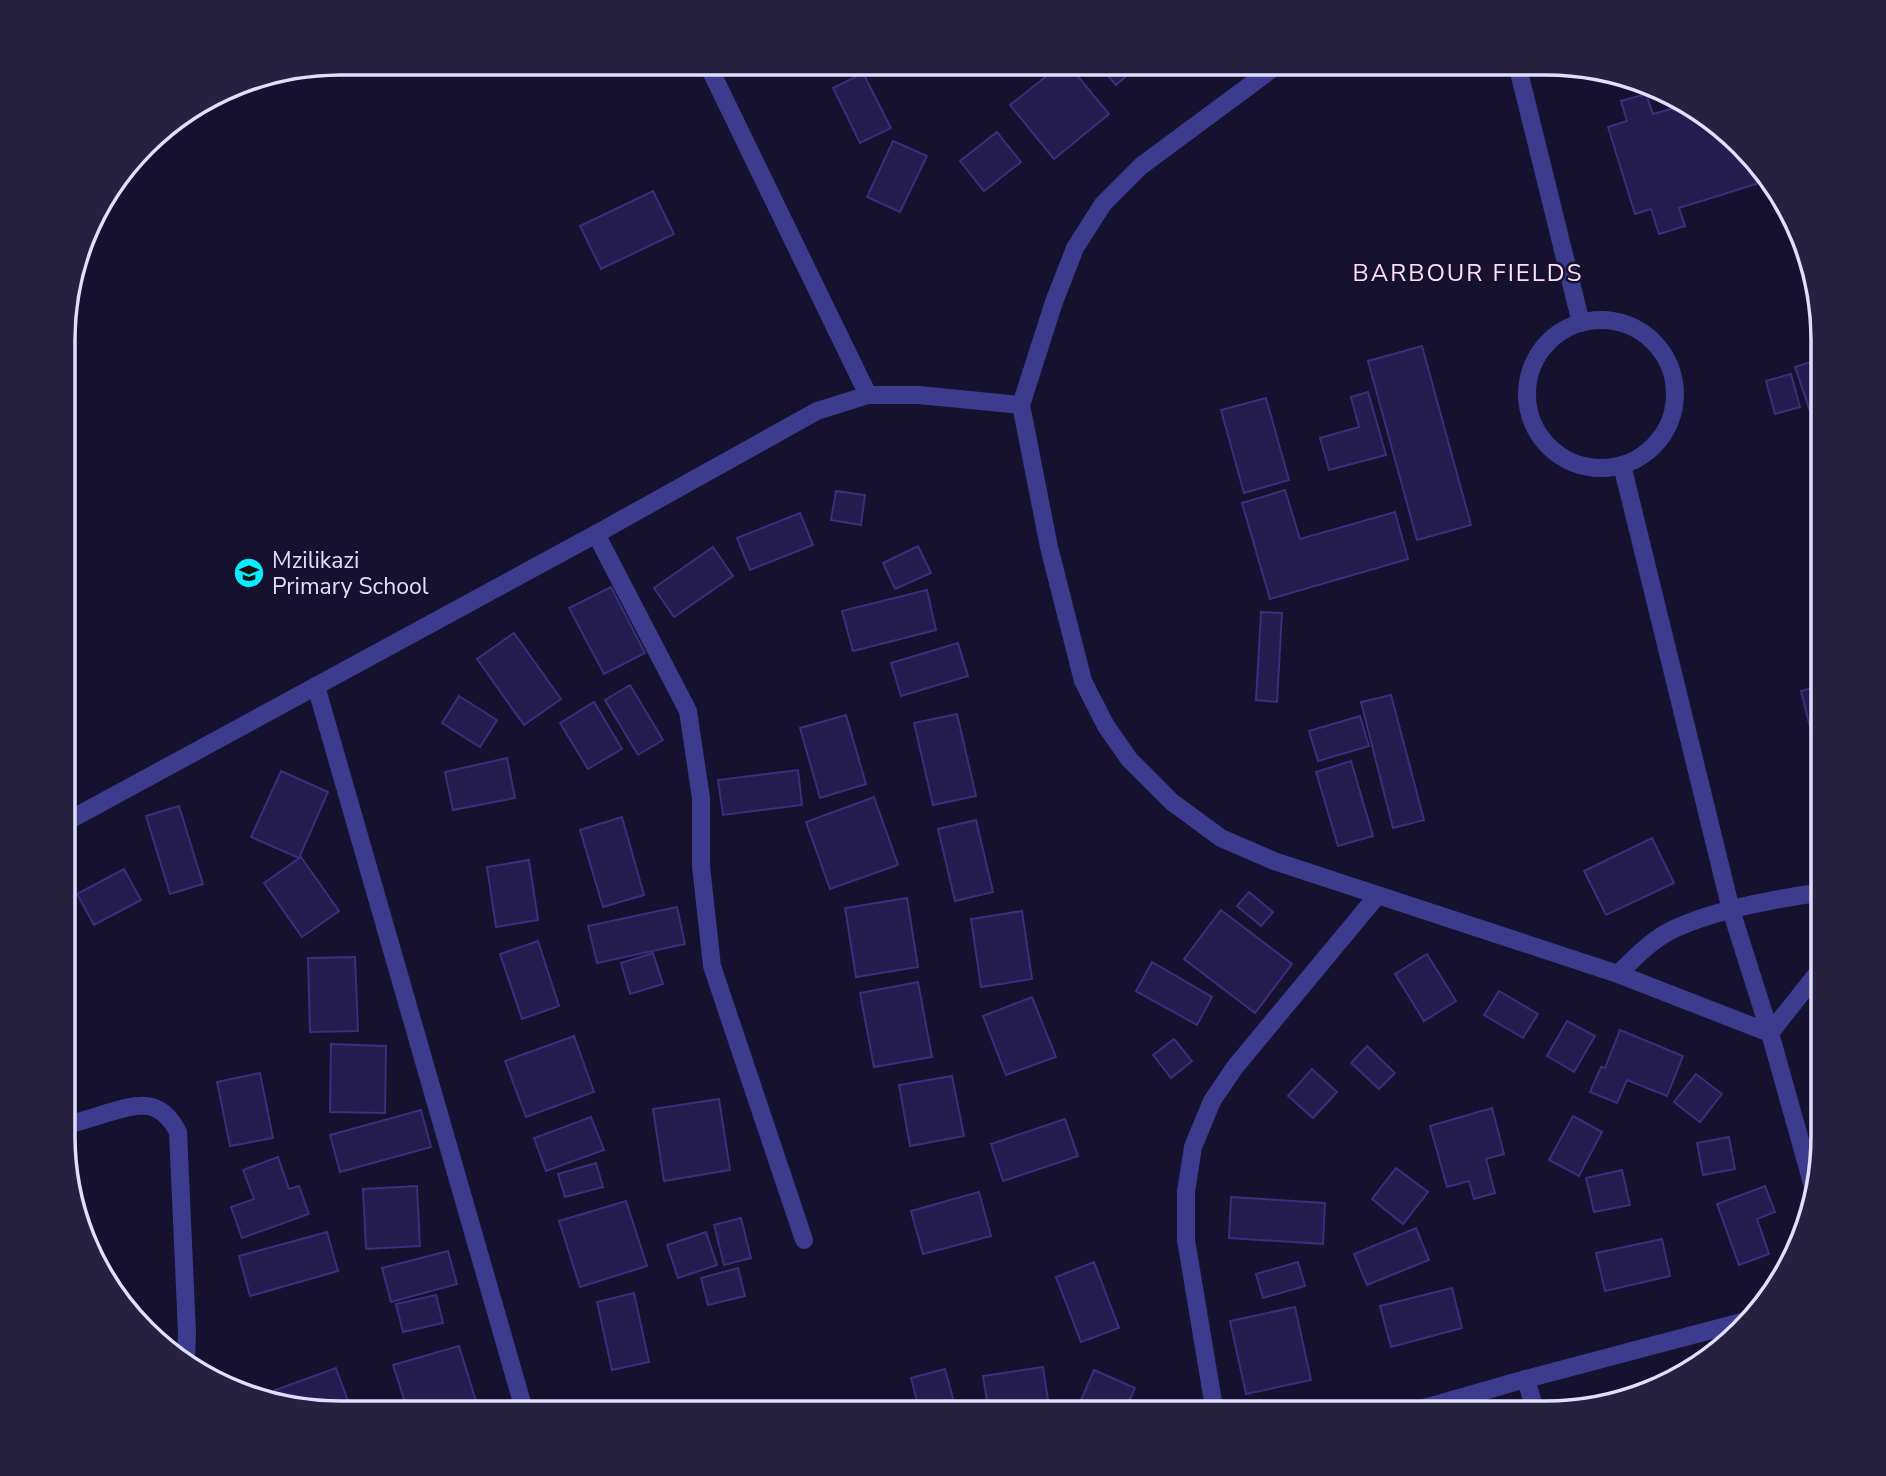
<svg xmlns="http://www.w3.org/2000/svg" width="1886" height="1476" viewBox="0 0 1886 1476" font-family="'Nunito Sans',sans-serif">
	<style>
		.building { fill: #251d4f; stroke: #3b2e7c; stroke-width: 2 }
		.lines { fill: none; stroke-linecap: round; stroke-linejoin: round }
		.minor { stroke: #3c3b8e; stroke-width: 18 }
		.labels { text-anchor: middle; stroke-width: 5; stroke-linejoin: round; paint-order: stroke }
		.poi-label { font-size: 23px; fill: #e1deff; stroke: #15112e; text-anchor: start }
		.neighbourhood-label { font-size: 24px; letter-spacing: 2px; fill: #ffe0f5; stroke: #15112e }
		.rim { fill: none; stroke: #e1deff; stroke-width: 3.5 }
	</style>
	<rect width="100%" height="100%" fill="#15112e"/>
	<g class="building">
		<polygon points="803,63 821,63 807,71"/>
		<polygon points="1063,63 1067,63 1109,114 1054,159 1010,105"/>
		<polygon points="1097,63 1141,63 1116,85"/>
		<polygon points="863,73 891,128 860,143 833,88"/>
		<polygon points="1646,94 1653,114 1685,105 1729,132 1766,181 1679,208 1685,226 1659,234 1651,209 1635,214 1608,127 1627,121 1621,101"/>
		<polygon points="997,132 1021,162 984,191 960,161"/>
		<polygon points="893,141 927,156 900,212 867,197"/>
		<polygon points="653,191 674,234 601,269 580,226"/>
		<polygon points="1422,346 1471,525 1417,540 1368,361"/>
		<polygon points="1823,358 1823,413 1812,417 1795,367"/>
		<polygon points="1791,374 1800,407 1775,414 1766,381"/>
		<polygon points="1368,392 1386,455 1329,470 1320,438 1359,427 1351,397"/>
		<polygon points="1266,398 1289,480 1244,493 1221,410"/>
		<polygon points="1823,444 1823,466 1816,447"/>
		<polygon points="1285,490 1300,539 1395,512 1408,559 1270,599 1242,503"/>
		<polygon points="836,491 865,495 861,525 831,520"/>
		<polygon points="800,513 813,545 750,570 737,538"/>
		<polygon points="918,546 931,573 895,589 883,563"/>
		<polygon points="713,547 733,576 674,617 654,588"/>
		<polygon points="611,587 645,653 604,674 569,608"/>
		<polygon points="927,590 936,630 853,651 842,611"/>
		<polygon points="1261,612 1282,613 1277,702 1256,700"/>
		<polygon points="514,633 561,699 524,725 477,659"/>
		<polygon points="958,643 968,676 901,696 891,663"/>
		<polygon points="630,685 663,740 638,755 605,700"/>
		<polygon points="1823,685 1823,732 1812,735 1801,691"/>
		<polygon points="1391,695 1424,820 1393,828 1361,702"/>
		<polygon points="459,696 497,720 480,747 442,723"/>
		<polygon points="594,702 622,749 588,769 560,723"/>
		<polygon points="957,714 976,796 933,805 914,723"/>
		<polygon points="846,715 866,784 820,798 800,728"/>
		<polygon points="1360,716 1369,746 1318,761 1309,731"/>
		<polygon points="1823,746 1823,795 1811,749"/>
		<polygon points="507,758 515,798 453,810 445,772"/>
		<polygon points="1351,761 1373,836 1338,846 1316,772"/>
		<polygon points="798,770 802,805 723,815 718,780"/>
		<polygon points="281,771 328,792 299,858 251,837"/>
		<polygon points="874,797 898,865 830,889 806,822"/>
		<polygon points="179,806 203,884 170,894 146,816"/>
		<polygon points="622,817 644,895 603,907 580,830"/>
		<polygon points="976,820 993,892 955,901 938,829"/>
		<polygon points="1652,838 1674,883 1606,915 1584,871"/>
		<polygon points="301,857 339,911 302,937 264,883"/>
		<polygon points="529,860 538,920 496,927 487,867"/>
		<polygon points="124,869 141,900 94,925 77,894"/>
		<polygon points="1249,892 1273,912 1261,926 1237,906"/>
		<polygon points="907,898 918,967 856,977 845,908"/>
		<polygon points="677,907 685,944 597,963 588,926"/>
		<polygon points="1221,910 1292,964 1255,1013 1184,959"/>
		<polygon points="1022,911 1032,979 981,987 971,919"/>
		<polygon points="538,941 559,1006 522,1019 500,954"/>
		<polygon points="653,953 663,984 630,994 621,963"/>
		<polygon points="1427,954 1456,1001 1424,1021 1395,974"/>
		<polygon points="355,957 358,1031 310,1032 308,958"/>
		<polygon points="1152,962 1212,997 1197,1025 1136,991"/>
		<polygon points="918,982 932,1057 874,1067 860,993"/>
		<polygon points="1499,991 1538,1014 1523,1038 1484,1015"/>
		<polygon points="1032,997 1056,1057 1006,1075 983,1016"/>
		<polygon points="1567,1021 1595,1036 1574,1072 1547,1056"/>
		<polygon points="1620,1030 1683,1056 1667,1096 1627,1080 1617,1103 1590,1092 1601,1067 1605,1068"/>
		<polygon points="574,1036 594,1092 526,1117 505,1061"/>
		<polygon points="1174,1039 1192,1061 1171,1078 1153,1055"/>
		<polygon points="331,1044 386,1046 385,1113 330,1112"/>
		<polygon points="1367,1046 1395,1073 1379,1089 1351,1063"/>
		<polygon points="1312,1069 1337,1092 1313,1118 1288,1096"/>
		<polygon points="260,1073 273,1138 230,1146 217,1082"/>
		<polygon points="1696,1074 1722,1094 1700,1122 1674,1102"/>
		<polygon points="952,1076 964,1136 910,1146 899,1085"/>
		<polygon points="719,1099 730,1170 664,1181 653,1109"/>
		<polygon points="1492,1108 1504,1154 1486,1159 1495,1193 1474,1199 1469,1181 1447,1187 1430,1126"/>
		<polygon points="421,1110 431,1147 340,1172 330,1135"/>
		<polygon points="1573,1116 1602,1132 1579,1176 1549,1160"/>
		<polygon points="591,1117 604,1150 546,1171 534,1138"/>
		<polygon points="1065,1119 1078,1156 1003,1181 991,1144"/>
		<polygon points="1729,1137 1735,1169 1703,1175 1697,1143"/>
		<polygon points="278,1157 289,1189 299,1186 309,1214 242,1238 231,1207 254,1199 243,1170"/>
		<polygon points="596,1163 603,1187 565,1197 558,1174"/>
		<polygon points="1396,1168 1428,1192 1403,1224 1372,1199"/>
		<polygon points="1622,1170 1630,1205 1594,1212 1586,1178"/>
		<polygon points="417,1186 420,1246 366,1249 363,1189"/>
		<polygon points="1765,1186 1775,1212 1757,1219 1769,1254 1739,1265 1717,1204"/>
		<polygon points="979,1192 991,1236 923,1254 911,1211"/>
		<polygon points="1231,1197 1325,1203 1323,1244 1229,1238"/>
		<polygon points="626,1201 647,1266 580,1287 559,1221"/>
		<polygon points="741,1218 751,1258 724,1265 714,1225"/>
		<polygon points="1416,1228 1429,1260 1367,1285 1354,1254"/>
		<polygon points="327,1232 338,1271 250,1296 239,1256"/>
		<polygon points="706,1232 717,1265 678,1278 667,1245"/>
		<polygon points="1662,1239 1670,1276 1605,1291 1596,1253"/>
		<polygon points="448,1251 457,1284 391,1302 382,1268"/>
		<polygon points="1094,1262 1119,1328 1081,1342 1056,1277"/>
		<polygon points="1298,1262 1305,1286 1263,1298 1256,1274"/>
		<polygon points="738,1268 745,1296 708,1305 701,1278"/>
		<polygon points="1452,1288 1462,1328 1391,1347 1380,1306"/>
		<polygon points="634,1293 649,1362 612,1370 597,1302"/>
		<polygon points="436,1295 443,1323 403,1332 396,1304"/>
		<polygon points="1295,1307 1311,1380 1246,1394 1230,1321"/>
		<polygon points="459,1346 479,1411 408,1412 393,1365"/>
		<polygon points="1043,1367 1050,1413 989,1413 983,1376"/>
		<polygon points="336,1368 352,1412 323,1412 279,1402 275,1390"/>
		<polygon points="945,1369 957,1413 920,1413 911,1378"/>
		<polygon points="1094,1370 1135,1388 1124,1413 1109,1413 1081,1400"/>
	</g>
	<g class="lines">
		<g class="minor">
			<polyline points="707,63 868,395"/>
			<polyline points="1280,63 1141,166 1103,204 1075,248 1054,302 1021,405 1049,547 1083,681 1106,726 1129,759 1172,802 1221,838 1274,861 1618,974 1770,1033 1823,966"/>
			<polyline points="1517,64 1581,323"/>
			<circle cx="1601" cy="394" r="74"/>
			<polyline points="1622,465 1731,910 1770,1033 1814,1190"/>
			<polyline points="596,534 688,711 701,798 701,866 712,966 804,1240"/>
			<polyline points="316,686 525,1413"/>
			<polyline points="64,823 596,534 817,411 868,395 919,395 1021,405"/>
			<path d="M1618,974C1635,958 1652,939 1674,929C1717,909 1776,899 1823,892"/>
			<path d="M64,1126C78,1122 92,1118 107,1113C138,1104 160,1097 178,1132L187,1332L186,1362"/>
			<polyline points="1526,1379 1536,1413"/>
			<polyline points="1215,1413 1186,1240 1186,1192 1193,1147 1212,1101 1235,1067 1377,896"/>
			<polyline points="1407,1413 1526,1379 1753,1319"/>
		</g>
	</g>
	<defs>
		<g id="school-disc" transform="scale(1.575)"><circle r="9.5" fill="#0aedff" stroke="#15112e"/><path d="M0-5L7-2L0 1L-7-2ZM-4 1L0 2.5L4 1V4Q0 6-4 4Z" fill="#111"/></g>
	</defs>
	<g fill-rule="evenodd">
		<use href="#school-disc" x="249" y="573"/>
	</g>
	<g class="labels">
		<g class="poi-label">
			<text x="272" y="568">Mzilikazi<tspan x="272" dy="26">Primary School</tspan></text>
		</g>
		<g class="neighbourhood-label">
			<text x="1468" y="281">BARBOUR FIELDS</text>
		</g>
	</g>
	<path d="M0 0H1886V1476H0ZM340 75H1546A265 265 0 0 1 1811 340V1136A265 265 0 0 1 1546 1401H340A265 265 0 0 1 75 1136V340A265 265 0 0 1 340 75Z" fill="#25213f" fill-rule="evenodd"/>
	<path class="rim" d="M340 75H1546A265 265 0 0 1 1811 340V1136A265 265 0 0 1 1546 1401H340A265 265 0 0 1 75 1136V340A265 265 0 0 1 340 75Z"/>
</svg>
